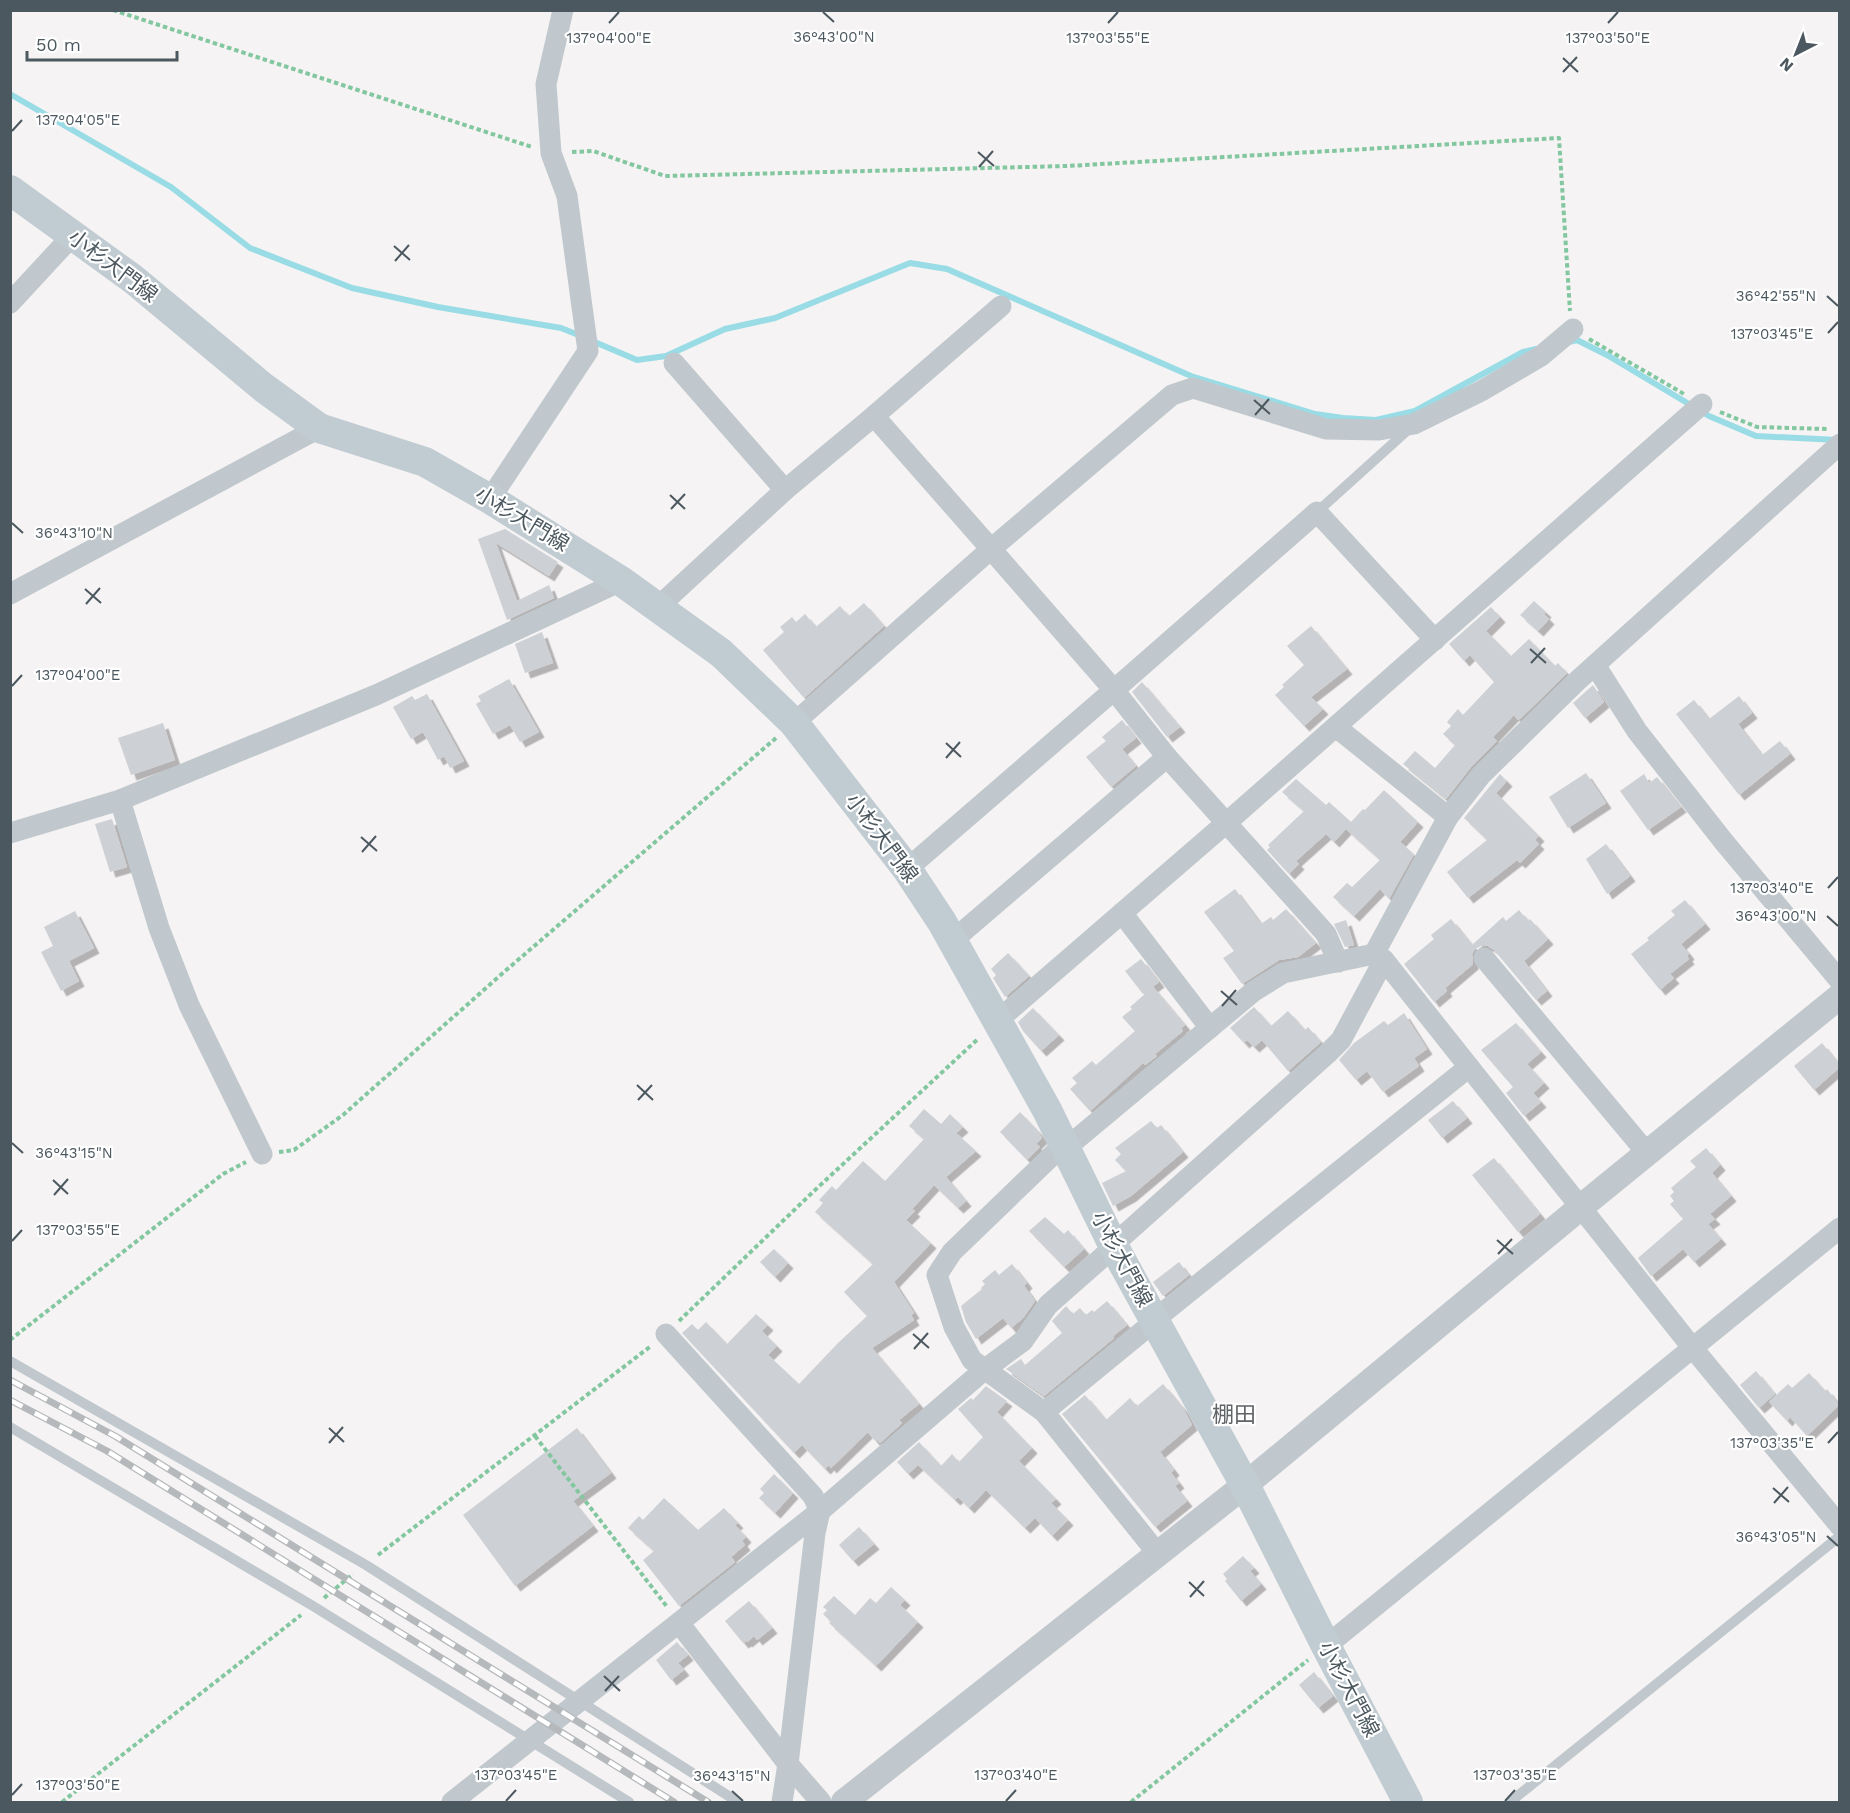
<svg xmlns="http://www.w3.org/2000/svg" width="1850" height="1813" viewBox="0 0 1850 1813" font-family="'Work Sans','Noto Sans JP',sans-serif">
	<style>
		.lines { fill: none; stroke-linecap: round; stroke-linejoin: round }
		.stream { stroke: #99dce5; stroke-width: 6 }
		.building { fill: #cdd0d4; filter: url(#shadow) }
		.path { stroke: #82c79f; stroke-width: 4; stroke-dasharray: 4.5 3; stroke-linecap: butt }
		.service { stroke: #c0c8cd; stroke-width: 10 }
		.minor { stroke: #c0c8cd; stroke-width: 21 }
		.tertiary { stroke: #c0c8cd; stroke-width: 26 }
		.secondary { stroke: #c1cbd2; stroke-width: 30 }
		.rail-casing { stroke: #b6b9bc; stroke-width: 7 }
		.rail { stroke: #fff; stroke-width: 4.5; stroke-dasharray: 14; stroke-linecap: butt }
		.ticks { fill: none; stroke: #4c585f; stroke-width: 2 }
		.labels { text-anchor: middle; stroke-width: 4.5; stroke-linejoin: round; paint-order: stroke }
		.street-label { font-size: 21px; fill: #4c585f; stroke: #fff }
		.neighbourhood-label { font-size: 22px; fill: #606467; stroke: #fff }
		.ticks-label { font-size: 15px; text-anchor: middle; fill: #4c585f; stroke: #fff; stroke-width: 4.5; stroke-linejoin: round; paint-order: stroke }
	</style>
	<defs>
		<filter id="shadow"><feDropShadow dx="5.5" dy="5.5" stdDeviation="0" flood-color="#0004"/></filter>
	</defs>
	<rect width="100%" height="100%" fill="#f5f3f3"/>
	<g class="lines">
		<g class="stream">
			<polyline points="10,94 171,187 250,248 352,288 438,307 561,328 581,336"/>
			<polyline points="590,340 637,360 666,356 725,329 775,318 910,263 947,269 1191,376 1315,414 1343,418 1376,420 1415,411 1523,352 1536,349"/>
			<polyline points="1569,342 1577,340 1607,355 1709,416 1756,436 1838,440"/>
		</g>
	</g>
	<g class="building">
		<polygon points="505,529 558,562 549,576 496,543 517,601 549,585 554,598 507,620 478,539"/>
		<polygon points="1534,601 1546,612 1544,614 1549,619 1538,631 1520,615"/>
		<polygon points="864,603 884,626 804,698 763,650 784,632 780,627 792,617 796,622 805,614 816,627 840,606 849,616"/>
		<polygon points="1491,607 1500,617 1486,631 1511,656 1529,639 1555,666 1558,663 1567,673 1522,717 1518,720 1514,715 1493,737 1497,741 1471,767 1446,799 1403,764 1415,751 1435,768 1455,745 1443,734 1451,726 1447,722 1458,709 1463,715 1494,682 1470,655 1464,661 1449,644"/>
		<polygon points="1311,626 1347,669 1311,697 1323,709 1304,726 1275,695 1284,687 1282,685 1304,665 1287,646"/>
		<polygon points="542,632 553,663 525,673 515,644"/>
		<polygon points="509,679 539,732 520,742 510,725 493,734 476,704 481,701 478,696"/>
		<polygon points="1142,682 1180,727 1167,737 1132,692"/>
		<polygon points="1593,685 1604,702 1585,718 1573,703"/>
		<polygon points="427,694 464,761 450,768 444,756 438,760 423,732 411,739 393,707 412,696 415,700"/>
		<polygon points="1739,696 1752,713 1738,724 1762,755 1780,741 1790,754 1739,795 1676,714 1694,700 1709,719"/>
		<polygon points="1122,720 1136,738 1122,749 1136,766 1111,787 1086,757 1106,741 1102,737"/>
		<polygon points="163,723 175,760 131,775 118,738"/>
		<polygon points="1586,773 1606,803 1568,828 1549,797"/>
		<polygon points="1500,774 1507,781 1496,793 1539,836 1535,840 1539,844 1520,863 1517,860 1468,898 1447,872 1487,840 1464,818"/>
		<polygon points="1644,774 1649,783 1657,777 1681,807 1648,830 1620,791"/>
		<polygon points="1296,779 1326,805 1329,802 1351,822 1363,809 1365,810 1384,790 1418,822 1400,842 1414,854 1389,899 1380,889 1354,916 1333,897 1347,883 1352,887 1380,860 1346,829 1334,842 1326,834 1296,861 1299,864 1289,874 1267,850 1270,847 1268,845 1304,811 1282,792"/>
		<polygon points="112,819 127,867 110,872 95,824"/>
		<polygon points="1606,844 1630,876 1607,894 1586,859"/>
		<polygon points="1235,889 1261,924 1271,917 1273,920 1286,909 1316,943 1298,957 1279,960 1242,984 1223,958 1234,951 1204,912"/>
		<polygon points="1685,900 1705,924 1681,944 1689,954 1687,956 1689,959 1670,974 1674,978 1660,990 1631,954 1649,940 1647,938 1675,915 1671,911"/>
		<polygon points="1519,910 1528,921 1530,919 1548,939 1524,961 1547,991 1536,1000 1494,950 1488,946 1481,946 1475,949 1472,954 1473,964 1445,988 1447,991 1434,1002 1404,964 1434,939 1431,935 1451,919 1472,945 1503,917 1506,921"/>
		<polygon points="75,911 94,948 69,961 79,981 61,991 41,952 53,946 44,927"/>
		<polygon points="1346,920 1354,945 1345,947 1334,924"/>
		<polygon points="1008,953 1029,976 1005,997 993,978 996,975 991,969"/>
		<polygon points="1141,959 1159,982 1143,994 1125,971"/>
		<polygon points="1153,987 1185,1025 1181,1028 1183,1031 1155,1054 1157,1056 1145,1065 1143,1063 1090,1111 1070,1089 1077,1083 1072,1078 1092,1061 1096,1065 1135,1031 1122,1017 1132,1009 1130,1007"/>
		<polygon points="1254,1007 1271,1026 1288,1011 1305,1030 1308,1027 1321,1042 1288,1071 1262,1040 1254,1047 1247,1040 1244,1043 1230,1028"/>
		<polygon points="1033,1008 1059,1035 1041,1051 1023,1031 1018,1022"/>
		<polygon points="1404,1013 1427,1049 1414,1058 1419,1066 1383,1092 1367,1071 1356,1080 1339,1060 1354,1043 1384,1021 1388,1025"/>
		<polygon points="1516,1023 1541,1052 1527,1064 1544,1083 1533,1093 1541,1102 1524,1116 1506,1093 1513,1087 1481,1050"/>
		<polygon points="1822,1043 1839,1064 1839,1068 1814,1090 1794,1066"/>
		<polygon points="1453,1101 1467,1118 1442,1138 1428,1120"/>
		<polygon points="924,1109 941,1124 950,1114 963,1127 956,1133 976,1151 946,1177 966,1201 958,1208 934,1185 912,1209 915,1211 906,1220 931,1243 894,1282 914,1313 911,1315 914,1320 872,1348 919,1404 899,1420 902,1423 880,1443 876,1439 874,1440 868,1432 831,1468 829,1465 825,1469 802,1445 794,1453 682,1333 692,1324 698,1330 706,1322 727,1344 756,1314 768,1325 762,1331 777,1346 768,1355 799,1384 838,1343 867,1316 844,1292 873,1264 815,1212 823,1203 819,1200 832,1186 836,1190 863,1161 885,1181 924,1139 909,1126"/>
		<polygon points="1020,1112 1037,1130 1042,1138 1036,1144 1040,1147 1027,1160 1000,1132"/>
		<polygon points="1151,1121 1157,1128 1161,1125 1183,1152 1131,1196 1113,1206 1102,1183 1126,1171 1115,1160 1121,1154 1115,1148"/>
		<polygon points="1706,1148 1720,1165 1712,1173 1731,1196 1710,1214 1715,1219 1708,1224 1721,1239 1694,1262 1683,1249 1651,1276 1638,1258 1683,1219 1670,1204 1674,1201 1670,1196 1674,1192 1671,1188 1696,1167 1690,1161"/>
		<polygon points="1494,1158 1540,1214 1518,1232 1472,1175"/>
		<polygon points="1045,1217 1064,1234 1068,1230 1084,1249 1064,1267 1029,1231"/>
		<polygon points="774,1249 788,1263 775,1277 760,1262"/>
		<polygon points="1179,1262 1189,1275 1163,1296 1153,1282"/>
		<polygon points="1012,1264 1027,1283 1024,1286 1035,1301 1023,1318 1011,1328 1003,1318 976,1339 966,1322 961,1306 982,1289 981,1288 985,1284 982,1281 995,1270 999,1275"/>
		<polygon points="1107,1301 1127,1325 1113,1336 1114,1338 1044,1396 1006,1369 1021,1359 1025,1365 1062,1333 1052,1321 1066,1306 1073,1314 1080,1308 1086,1315 1092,1310 1094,1312"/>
		<polygon points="1756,1371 1775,1394 1759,1408 1740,1385"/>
		<polygon points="1809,1373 1825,1391 1827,1389 1839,1405 1807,1436 1790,1417 1787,1421 1769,1402 1788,1384 1792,1388"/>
		<polygon points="1163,1384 1183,1408 1192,1425 1160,1452 1174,1470 1171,1473 1179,1483 1175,1486 1187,1501 1155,1527 1062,1414 1085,1395 1106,1420 1130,1398 1137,1406"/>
		<polygon points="986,1386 1007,1401 997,1412 1032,1448 1019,1461 1056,1499 1051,1503 1068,1520 1052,1536 1035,1518 1025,1528 986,1490 969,1508 958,1497 955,1500 918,1465 908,1474 897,1462 919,1442 941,1466 952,1454 959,1462 983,1437 958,1409 971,1398 973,1400"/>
		<polygon points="577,1428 611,1473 573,1501 593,1526 515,1586 463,1515"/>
		<polygon points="774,1474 793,1493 775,1513 759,1498 764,1493 760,1489"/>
		<polygon points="664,1498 698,1530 724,1508 738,1523 735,1525 746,1537 742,1541 745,1545 731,1557 735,1562 679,1606 643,1560 654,1551 628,1528 639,1516 643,1520"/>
		<polygon points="859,1527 874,1544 853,1561 839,1545"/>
		<polygon points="1243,1556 1254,1568 1250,1571 1261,1584 1241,1601 1225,1581 1227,1579 1223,1574"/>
		<polygon points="891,1587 905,1600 900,1605 918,1622 876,1666 829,1623 831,1622 823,1614 827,1610 823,1607 834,1596 855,1615 870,1598 876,1603"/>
		<polygon points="749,1601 772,1628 757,1640 754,1636 747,1642 746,1641 743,1643 725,1621"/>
		<polygon points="677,1642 688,1655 678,1663 684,1670 671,1680 656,1660"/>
		<polygon points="1314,1672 1333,1696 1318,1708 1299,1685"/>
	</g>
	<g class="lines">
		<g class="path">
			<polyline points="113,10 532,147"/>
			<polyline points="572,152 593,151 665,176 1067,166 1559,138 1570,311"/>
			<polyline points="1589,339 1684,394"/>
			<polyline points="1720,412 1757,427 1827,429"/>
			<polyline points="279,1152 294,1150 343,1115 504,972 776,738"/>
			<polyline points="679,1321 814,1191 979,1038"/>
			<polyline points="10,1340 223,1174 246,1162"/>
			<polyline points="535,1436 668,1608"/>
			<polyline points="378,1555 651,1346"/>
			<polyline points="324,1598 353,1574"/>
			<polyline points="62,1802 301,1615"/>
			<polyline points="1131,1802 1308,1660"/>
		</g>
		<g class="service">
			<polyline points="1317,512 1410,428"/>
			<polyline points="10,1361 366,1565 738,1802"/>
			<polyline points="10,1427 313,1606 629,1802"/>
			<polyline points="1510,1802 1840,1536"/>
		</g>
		<g class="minor">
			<polyline points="10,303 73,235"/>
			<polyline points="674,363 785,490 874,416 991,549 1172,395 1193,388 1326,429 1379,430 1414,424 1483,390 1541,356 1573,329"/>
			<polyline points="874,416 1001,306"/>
			<polyline points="490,499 588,351 567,196 551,153 546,84 563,10"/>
			<polyline points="10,594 319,428"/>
			<polyline points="658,607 785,490"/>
			<polyline points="1595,665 1637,731 1724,842 1840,981"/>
			<polyline points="794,723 991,549 1114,690 1317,512 1435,640"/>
			<polyline points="1336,727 1448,817"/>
			<polyline points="120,800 159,928 189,1005 262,1154"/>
			<polyline points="10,833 120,800 376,695 621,581"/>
			<polyline points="907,869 1114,690 1167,757"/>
			<polyline points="1122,913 1210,1028"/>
			<polyline points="952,941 1167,757 1326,934 1338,962"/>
			<polyline points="1374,954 1448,817 1481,775 1576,682 1840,444"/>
			<polyline points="1484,958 1647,1153"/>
			<polyline points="997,1021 1225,824 1702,404"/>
			<polyline points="1064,1144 952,1252 937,1275 954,1327 972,1360 1044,1412 1158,1554"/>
			<polyline points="1066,1148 1254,991 1283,973 1374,954 1384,960 1691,1346 1840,1526"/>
			<polyline points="1113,1245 1327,1054 1341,1040 1384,960"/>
			<polyline points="1154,1320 1469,1067"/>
			<polyline points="666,1334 813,1496 820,1511 815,1533 788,1764 782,1802"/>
			<polyline points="1044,1412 1155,1321"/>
			<polyline points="679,1623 788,1764 821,1802"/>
			<polyline points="1326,1646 1840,1228"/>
			<polyline points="452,1802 820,1511 984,1370 1023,1341 1048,1305 1114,1247"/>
		</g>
		<polyline class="tertiary" points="844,1802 1245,1485 1581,1207 1840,996"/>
		<polyline class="secondary" points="10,190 133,279 264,388 319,428 425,462 490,499 621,581 721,653 794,723 907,869 942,922 1047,1110 1114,1247 1245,1485 1326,1646 1408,1802"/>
		<g class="rail-casing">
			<g id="rail">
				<polyline points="10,1380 115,1436 708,1802"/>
				<polyline points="10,1400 107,1451 674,1802"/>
			</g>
		</g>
		<use href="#rail" class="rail"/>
	</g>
	<path class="ticks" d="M823,12L834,22M609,23L619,12M1108,23L1118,12M1608,23L1618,12M1563,58L1578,72M1563,72L1577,57M12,131L22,120M978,152L994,166M979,167L993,151M394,246L410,260M395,261L409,245M1827,296L1838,306M1828,333L1838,322M1254,400L1270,414M1255,415L1269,399M670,495L685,509M671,509L685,494M12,523L23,533M85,589L101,603M86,604L100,588M1530,649L1546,663M1531,663L1545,648M12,686L22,675M946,743L961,757M946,758L960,742M361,837L377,851M362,852L376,836M1828,888L1838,877M1827,916L1838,926M1221,991L1237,1005M1222,1006L1236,990M637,1085L653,1100M638,1100L652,1085M12,1143L23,1153M53,1180L68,1194M54,1195L68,1179M1497,1240L1513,1254M12,1241L22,1230M1498,1254L1512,1239M913,1334L929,1348M914,1349L928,1333M329,1428L344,1442M329,1443L343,1427M1828,1443L1838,1432M1773,1488L1789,1502M1774,1503L1788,1487M1827,1536L1838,1546M1189,1582L1204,1596M1190,1597L1204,1581M604,1676L620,1691M605,1691L619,1676M732,1791L743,1801M12,1795L22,1784M506,1801L516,1790M1006,1801L1016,1790M1505,1801L1515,1790"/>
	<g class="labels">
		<g class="street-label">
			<text transform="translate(113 266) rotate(37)" y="7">小杉大門線</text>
			<text transform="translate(522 519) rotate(31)" y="7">小杉大門線</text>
			<text transform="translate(882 838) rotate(53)" y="7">小杉大門線</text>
			<text transform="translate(1122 1259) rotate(62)" y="7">小杉大門線</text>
			<text transform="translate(1349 1689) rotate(62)" y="7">小杉大門線</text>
		</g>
		<g class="neighbourhood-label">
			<text x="1234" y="1422">棚田</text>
		</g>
	</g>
	<g class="ticks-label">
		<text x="834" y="42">36°43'00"N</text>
		<text x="609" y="43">137°04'00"E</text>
		<text x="1108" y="43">137°03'55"E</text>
		<text x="1608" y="43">137°03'50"E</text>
		<text x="78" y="125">137°04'05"E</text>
		<text x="1776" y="301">36°42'55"N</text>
		<text x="1772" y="339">137°03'45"E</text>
		<text x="74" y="538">36°43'10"N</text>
		<text x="78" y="680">137°04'00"E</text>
		<text x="1772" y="893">137°03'40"E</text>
		<text x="1776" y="921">36°43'00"N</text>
		<text x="74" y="1158">36°43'15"N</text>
		<text x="78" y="1235">137°03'55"E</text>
		<text x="1772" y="1448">137°03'35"E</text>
		<text x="1776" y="1542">36°43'05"N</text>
		<text x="516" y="1780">137°03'45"E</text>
		<text x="1016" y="1780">137°03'40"E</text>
		<text x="1515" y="1780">137°03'35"E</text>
		<text x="732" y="1781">36°43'15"N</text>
		<text x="78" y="1790">137°03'50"E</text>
	</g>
	<rect width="1850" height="1813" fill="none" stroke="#4c585f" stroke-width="24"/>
	<g transform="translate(1796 54) rotate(222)" stroke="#ffffff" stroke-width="4.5" paint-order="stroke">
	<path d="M0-4.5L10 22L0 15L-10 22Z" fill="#4c585f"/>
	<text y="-9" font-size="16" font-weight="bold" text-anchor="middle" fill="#4c585f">N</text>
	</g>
	<path d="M27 51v9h150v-9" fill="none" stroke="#4c585f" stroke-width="3"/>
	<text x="36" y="51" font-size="18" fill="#4c585f" stroke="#ffffff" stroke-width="4.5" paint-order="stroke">50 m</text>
</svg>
